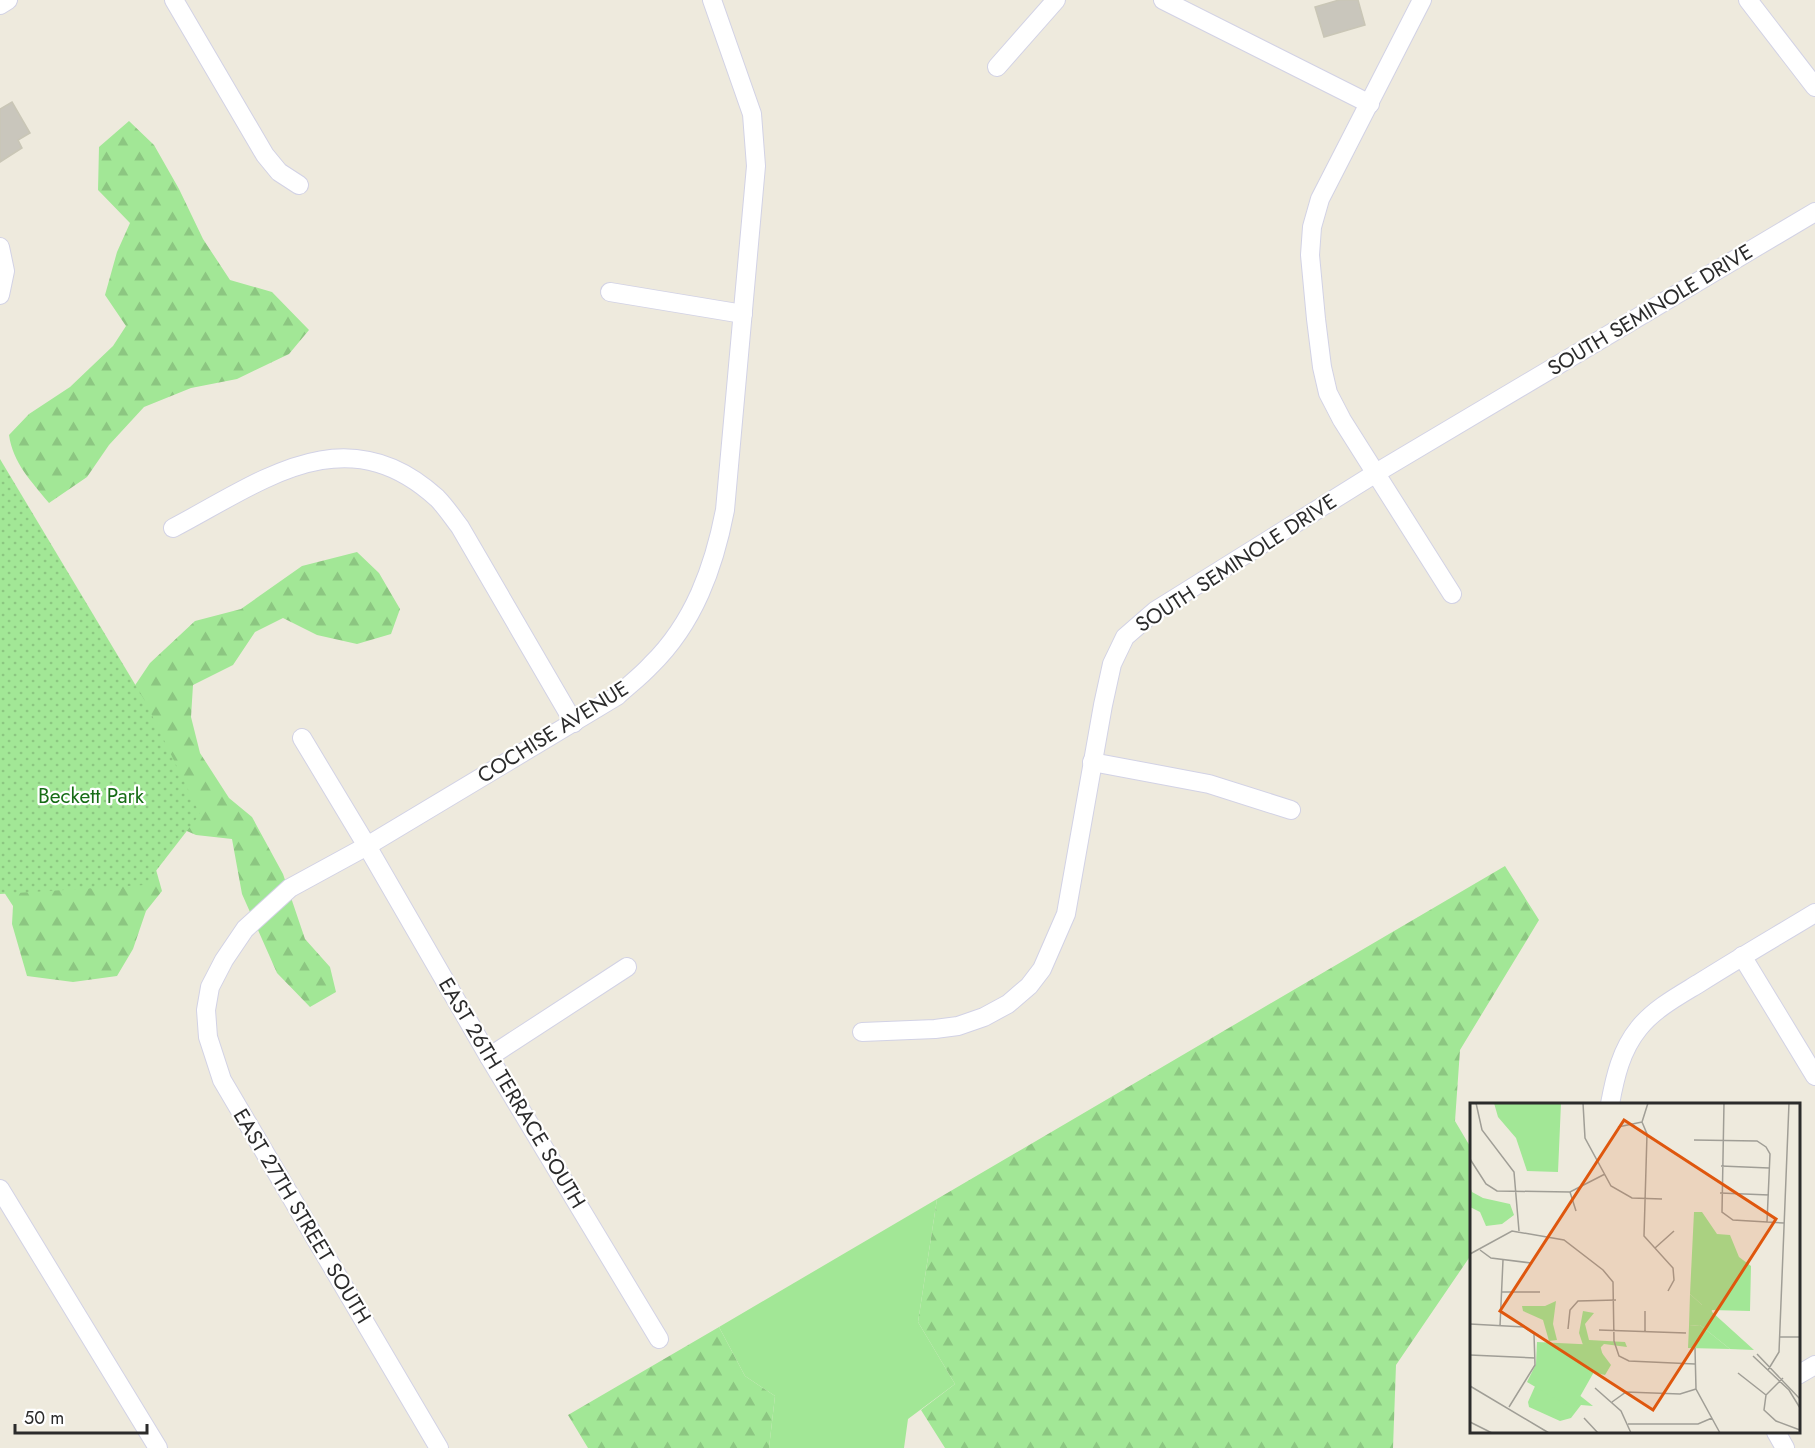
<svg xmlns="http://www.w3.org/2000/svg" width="1815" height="1448" viewBox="0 0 1815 1448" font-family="Jost,sans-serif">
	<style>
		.grass { fill: #a2e796 }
		.forest { fill: url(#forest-firs) }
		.park { fill: url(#park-dots) }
		.building { fill: #c9c6bc; stroke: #c9c6b6; stroke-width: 1.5 }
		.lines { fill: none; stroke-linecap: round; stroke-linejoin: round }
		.street-casing { stroke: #d2d2e5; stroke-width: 20 }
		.street { stroke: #fff; stroke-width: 18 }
		.labels { text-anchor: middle; stroke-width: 4.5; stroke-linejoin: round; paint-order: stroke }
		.street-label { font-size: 21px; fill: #2b2b2b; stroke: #fff }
		.park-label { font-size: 21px; fill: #176d16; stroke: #fff }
		.inset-road { fill: none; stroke: #a09e96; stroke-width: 1.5 }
		.view { fill: #df570e; fill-opacity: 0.15; stroke: #df570e; stroke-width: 3 }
		.inset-edge { fill: none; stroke: #2b2b2b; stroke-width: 3 }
	</style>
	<defs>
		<pattern id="forest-firs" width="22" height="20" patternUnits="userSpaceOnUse" patternTransform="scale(1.5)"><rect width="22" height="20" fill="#a2e796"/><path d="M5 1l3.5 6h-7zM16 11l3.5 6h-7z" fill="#8cc681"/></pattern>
		<pattern id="park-dots" width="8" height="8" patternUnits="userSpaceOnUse" patternTransform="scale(1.5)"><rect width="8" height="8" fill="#a2e796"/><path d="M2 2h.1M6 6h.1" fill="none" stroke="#8cc681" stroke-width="1.8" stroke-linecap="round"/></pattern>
	</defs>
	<rect width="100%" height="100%" fill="#eeeadd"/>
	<polygon class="grass" points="937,1199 918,1322 955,1384 908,1419 904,1448 769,1448 775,1396 745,1376 719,1327"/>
	<g class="forest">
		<path d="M129,121L154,145L179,189L203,239L230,280L272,292L309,330L289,354L237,379L191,388L144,407L109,445L87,477L49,503C31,481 13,463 9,435L29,414L70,387L113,346L126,326L105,295L117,252L130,223L98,190L99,147Z"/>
		<polygon points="357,552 379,573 400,609 391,634 357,644 317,635 283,618 255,632 233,665 193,685 191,717 200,753 229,798 252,817 283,874 305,939 330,967 336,992 310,1007 277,973 242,894 232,839 196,835 173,825 151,852 162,891 146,911 133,949 117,976 73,982 27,976 12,924 13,906 0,886 150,663 195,621 241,609 302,566"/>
		<polygon points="1505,866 1539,920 1460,1050 1455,1121 1471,1148 1471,1255 1396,1365 1393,1448 945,1448 921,1410 955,1384 918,1322 937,1199"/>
		<polygon points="719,1327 745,1376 775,1396 769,1448 588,1448 568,1415"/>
	</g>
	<polygon class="park" points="0,459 145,701 200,814 145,885 0,894"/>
	<g class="building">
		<polygon points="1339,0 1358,0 1365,25 1324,37 1315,7"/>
		<polygon points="12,102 30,133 18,140 22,148 0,162 0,109"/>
	</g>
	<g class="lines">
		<g class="street-casing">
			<g id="street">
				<polyline points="174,0 265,155 279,172 299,185"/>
				<polyline points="1163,0 1370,104"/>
				<polyline points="1422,0 1320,199 1312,227 1310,255 1316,319 1322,367 1328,393 1342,420 1452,594"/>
				<polyline points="1748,0 1815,87"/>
				<polyline points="0,5 8,0"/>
				<polyline points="997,67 1056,0"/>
				<polyline points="0,247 5,271 0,295"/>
				<polyline points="610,292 743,314"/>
				<path d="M173,528C261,482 345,414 437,498C446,507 453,518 460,527L574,723"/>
				<polyline points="302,738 367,846 489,1057 659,1339"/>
				<polyline points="1092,762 1209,784 1291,810"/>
				<polyline points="1742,956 1815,1076"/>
				<polyline points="862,1032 935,1029 958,1026 984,1017 1008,1004 1029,986 1042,969 1066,914 1103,705 1112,664 1125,637 1155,611 1376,473 1815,212"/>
				<polyline points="489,1057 627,967"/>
				<path d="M1610,1104C1615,1077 1621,1050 1639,1028C1655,1008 1680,995 1701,982C1739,958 1777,936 1815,913"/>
				<polyline points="0,1189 158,1448"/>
				<polyline points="1798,1375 1815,1365"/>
				<polyline points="1776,1432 1785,1448"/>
				<path d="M439,1448L222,1080L208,1037L206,1010L210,987L224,960L245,929L290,888L367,846L617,696C629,685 641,676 651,665C694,623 714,567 725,510L756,166L752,114L712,0"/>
			</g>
		</g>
		<use href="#street" class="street"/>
	</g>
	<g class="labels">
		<g class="street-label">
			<text transform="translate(1650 310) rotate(-31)" y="7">SOUTH SEMINOLE DRIVE</text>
			<text transform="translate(1236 563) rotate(-33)" y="7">SOUTH SEMINOLE DRIVE</text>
			<text transform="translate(553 732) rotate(-32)" y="7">COCHISE AVENUE</text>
			<text transform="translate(512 1093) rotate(59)" y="7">EAST 26TH TERRACE SOUTH</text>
			<text transform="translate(302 1216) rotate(59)" y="7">EAST 27TH STREET SOUTH</text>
		</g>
		<g class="park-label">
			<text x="91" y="803">Beckett Park</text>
		</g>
	</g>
	<g transform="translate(1470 1103)">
		<rect width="330" height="330" fill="#eeeadd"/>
		<path d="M220,191L232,202H241L242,209L284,247L260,246L230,222L219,223Z" fill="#a2e796"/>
		<path d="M24,0H91L88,69L57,68L46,35L28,14ZM0,83L2,89L13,95L40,101L44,112L32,121L16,123L10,109L0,104ZM224,109H232L247,131L260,132L269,154L281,163L280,208L241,207V202H232L220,191ZM86,198L83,221L87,237L79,238L73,217L53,208L52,203H75ZM113,208L124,210L115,221L119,237L155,239L157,244L134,241L129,246L141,262L135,272L122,269L108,291L123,303L111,302L101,315L90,318L59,304L58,299L66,281L113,242L109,230ZM230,222L260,246L218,245L219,223Z" fill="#a2e796"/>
		<path d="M67,239L130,242L133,253L103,306L57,279L66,261Z" fill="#a2e796"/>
		<path class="inset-road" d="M6,0L12,27L44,69L49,128M113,0L115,35L141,83L162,95L192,96M254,0L252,109L263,117L314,120M172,19L177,31L174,133L203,165L204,177L198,188M172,19L178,0M148,24L172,19M224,37L287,38L296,44L300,51L297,119M0,56L16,81L27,88L100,89L135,71M251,63L299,65M100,89L106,108M250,90L299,92M185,145L204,128M10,147L21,155L61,160M0,151L42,128L94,137L133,167L143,179L144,238L149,253L159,258L225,261M31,189H70M175,208V229M0,221L54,224L64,231L65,262L39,304M30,223L33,157M98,226L100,207L108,198L146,197M129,227L216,230M310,234H330M225,245L226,286L250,330M287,251L330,296M0,252L65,255M283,253L319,287L330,305M298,267L309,249L319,0M268,270L296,292M313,275L296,292L294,307L306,318L330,327M0,283L79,330M125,285L151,308L161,330M142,299L156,289L210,291L226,286M114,315L128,330M0,319L22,330M158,321H228L242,315"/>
		<path class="view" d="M154,17L306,116L183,307L30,208Z"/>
		<rect width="330" height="330" class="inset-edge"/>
	</g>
	<path d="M15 1424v9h132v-9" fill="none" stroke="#2b2b2b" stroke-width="3"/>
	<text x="24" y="1424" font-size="18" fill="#2b2b2b" stroke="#ffffff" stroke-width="4.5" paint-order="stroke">50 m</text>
</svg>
